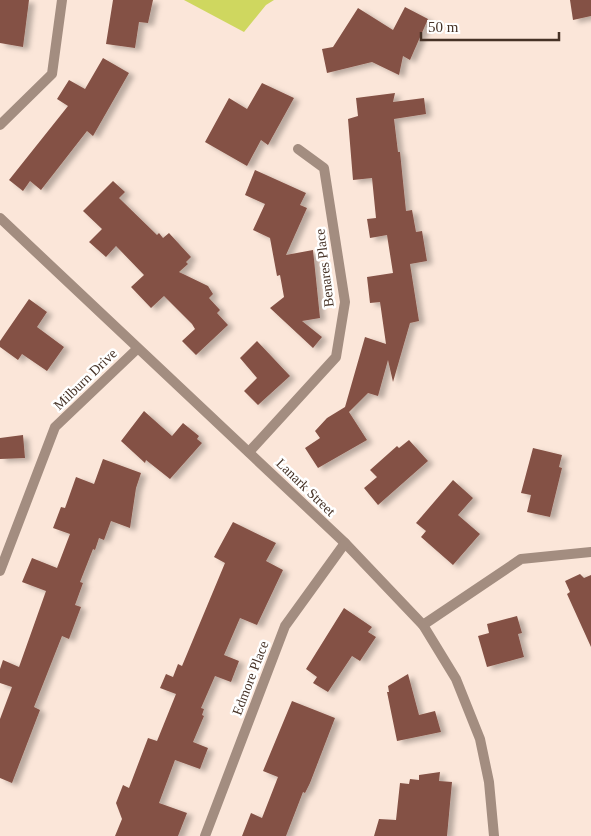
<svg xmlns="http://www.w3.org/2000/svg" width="591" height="836" viewBox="0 0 591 836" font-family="'Times New Roman',serif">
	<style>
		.green { fill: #cfd75f }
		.building { fill: #845145; filter: url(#shadow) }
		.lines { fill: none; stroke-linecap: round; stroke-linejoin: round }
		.street { stroke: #a38d80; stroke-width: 10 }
		.labels { text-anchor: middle; stroke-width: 5; stroke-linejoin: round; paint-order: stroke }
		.street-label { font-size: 14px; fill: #463226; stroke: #fff }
	</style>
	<defs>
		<filter id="shadow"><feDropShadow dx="5.5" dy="3" stdDeviation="2.5" flood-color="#0004"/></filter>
	</defs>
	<rect width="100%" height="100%" fill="#fbe6d9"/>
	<polygon class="green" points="184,0 274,0 266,5 244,32"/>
	<g class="building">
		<polygon points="0,0 29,0 23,47 0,43"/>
		<polygon points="113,0 153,0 148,23 139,22 135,48 106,44"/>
		<polygon points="570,0 591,0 591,16 573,20"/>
		<polygon points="405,7 428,19 410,60 403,56 399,75 372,62 327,73 322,49 333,47 358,8 393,30"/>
		<polygon points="103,58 129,73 93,136 87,131 41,190 30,181 23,191 9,180 68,106 57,99 69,80 85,89"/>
		<polygon points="262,83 294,98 268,145 261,140 247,166 205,142 229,98 247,109"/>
		<polygon points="395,93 393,102 424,98 426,114 394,119 398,152 400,152 406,211 412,210 416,232 422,231 427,261 410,264 419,321 410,323 393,382 388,360 378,396 368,393 349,412 367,440 318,468 305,448 320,438 315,431 327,418 345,407 365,337 386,344 380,302 370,303 367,277 393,273 387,235 370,238 367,219 376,218 372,178 353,180 348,119 358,116 356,98"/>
		<polygon points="255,170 306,193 300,205 307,208 286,255 313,250 320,318 302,321 322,337 313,348 270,308 284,297 280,275 277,276 270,238 253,230 265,204 245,195"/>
		<polygon points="113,181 125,192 119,198 157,235 159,233 163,238 169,233 191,257 186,262 188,264 179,272 208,286 213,294 209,298 220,310 217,313 228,325 196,355 182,341 195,329 192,324 164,296 151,308 131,287 144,275 116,246 106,257 89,242 102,229 83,211"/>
		<polygon points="29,299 47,312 37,327 64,347 47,371 22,354 18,360 0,347 0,341"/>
		<polygon points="257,341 290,376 258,405 244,391 257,378 240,358"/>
		<polygon points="144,411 172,436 183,423 199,436 197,439 202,443 170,479 146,460 145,463 121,441"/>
		<polygon points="23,435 25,458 0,459 0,438"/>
		<polygon points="409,440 428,461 378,505 364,488 377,477 370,470 397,446 399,448"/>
		<polygon points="533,448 562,455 559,467 562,468 550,517 527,512 531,495 521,493"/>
		<polygon points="103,459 141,473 136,488 130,528 111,521 104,540 99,538 95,550 93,549 80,582 83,583 75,605 81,607 69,639 62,636 34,707 40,710 12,783 0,778 0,719 12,687 0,683 0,669 3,660 19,667 46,591 22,582 32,558 57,568 70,534 53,528 61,507 65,508 76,477 94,484"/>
		<polygon points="453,480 473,498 458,515 480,534 453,565 421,537 426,531 416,523"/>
		<polygon points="233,522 276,543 266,561 283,570 257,625 240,618 224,655 239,661 231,682 215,676 201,708 204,709 202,715 204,716 193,742 208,748 200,769 175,760 159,803 187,813 178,836 115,836 122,819 116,803 123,785 129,788 148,738 157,741 176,694 160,688 166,674 173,677 178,664 182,666 225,563 214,557"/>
		<polygon points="580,574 584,578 591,575 591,647 567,594 570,592 565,581"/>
		<polygon points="344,608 372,627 368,632 376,637 360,661 352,656 328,692 313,683 317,677 306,669"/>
		<polygon points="517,616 522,633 518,634 524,657 487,667 478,636 489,633 487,624"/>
		<polygon points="408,674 419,715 435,711 441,732 397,741 387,692 389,692 388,686"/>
		<polygon points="292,701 335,718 310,783 305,793 303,792 286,836 242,836 251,813 262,818 278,777 263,771"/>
		<polygon points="440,772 439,781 452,782 447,836 374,836 379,819 396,820 400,783 409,784 410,779 419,780 419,775"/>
	</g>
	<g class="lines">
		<g class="street">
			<polyline points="0,125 52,74 62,0"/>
			<polyline points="0,218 345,543 423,625 456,679 480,739 489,782 494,836"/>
			<polyline points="249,452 336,357 345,302 324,168 298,149"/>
			<polyline points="0,571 55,427 137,349"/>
			<polyline points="423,625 521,559 591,552"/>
			<polyline points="205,836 285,626 345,543"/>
		</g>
	</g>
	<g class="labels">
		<g class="street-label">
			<text transform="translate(324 268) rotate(-97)" y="5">Benares Place</text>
			<text transform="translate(85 379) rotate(-44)" y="5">Milburn Drive</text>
			<text transform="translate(306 487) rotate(44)" y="5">Lanark Street</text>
			<text transform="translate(250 678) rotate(-69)" y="5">Edmore Place</text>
		</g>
	</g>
	<path d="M421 32v8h138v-8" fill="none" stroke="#463226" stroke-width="2.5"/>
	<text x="428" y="32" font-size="15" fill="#463226" stroke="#ffffff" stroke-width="4" paint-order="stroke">50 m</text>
</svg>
